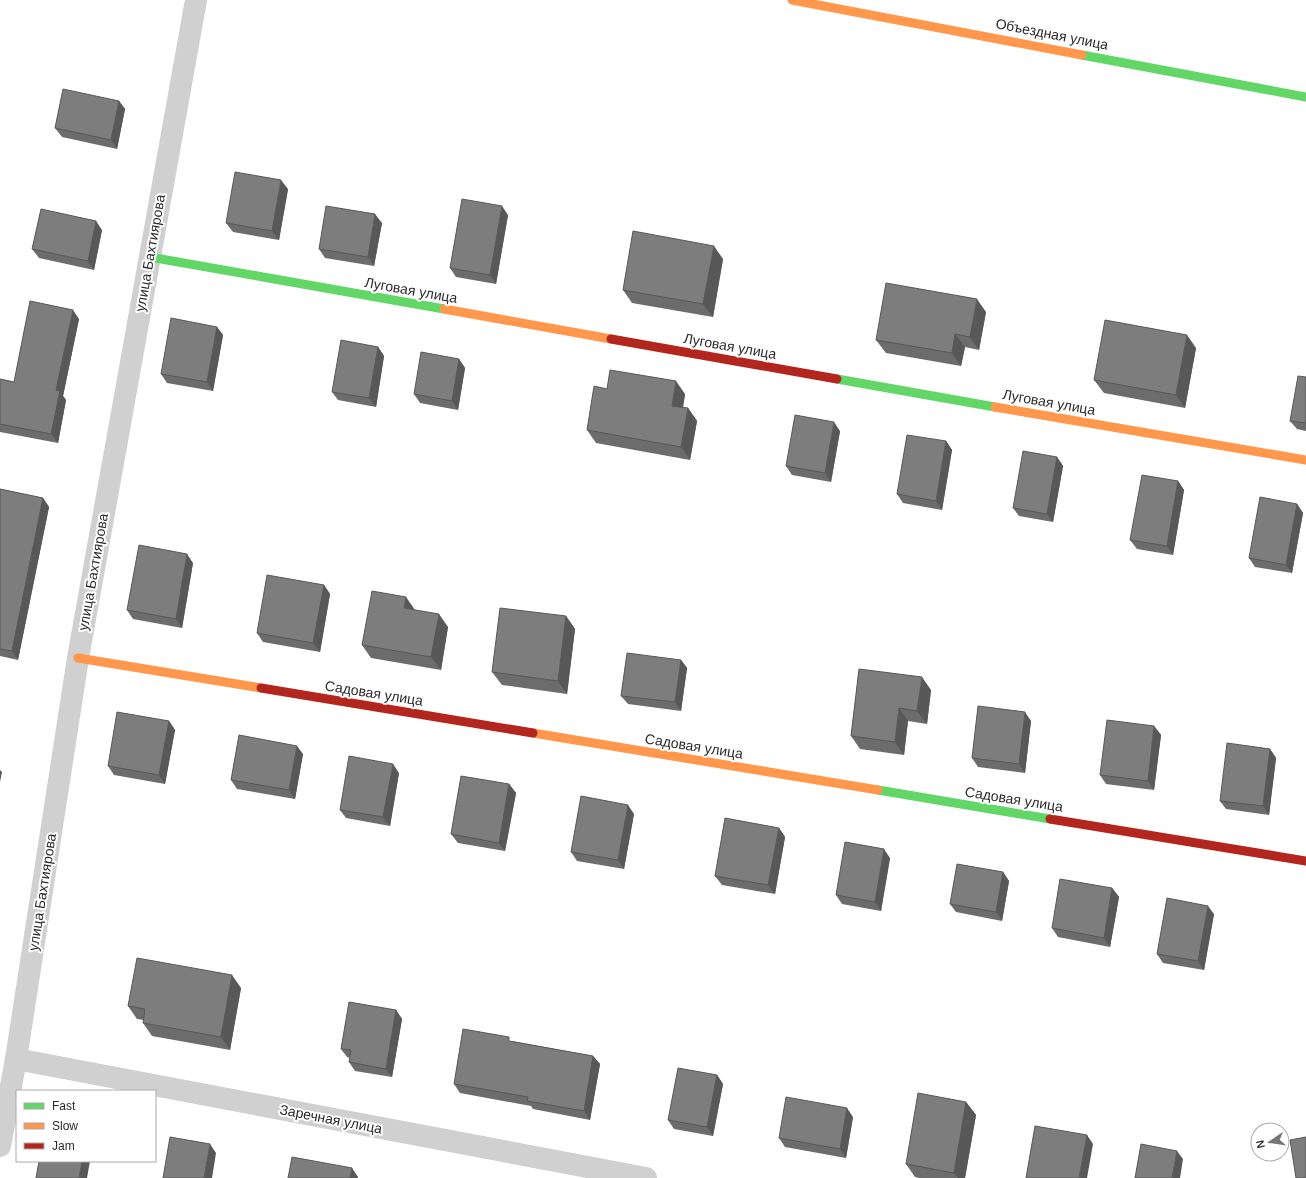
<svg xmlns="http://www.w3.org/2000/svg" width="1306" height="1178" viewBox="0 0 1306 1178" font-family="Helvetica,sans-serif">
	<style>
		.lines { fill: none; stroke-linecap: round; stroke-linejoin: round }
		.street { stroke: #d0d0d0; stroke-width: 22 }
		.fast { stroke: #63d668; stroke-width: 9 }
		.slow { stroke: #ff974d; stroke-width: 9 }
		.jam { stroke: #b3261e; stroke-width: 9 }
		.wall { fill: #6c6c6c }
		.shaded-wall { fill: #585858 }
		.building { fill: #7d7d7d; stroke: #585858 }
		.labels { text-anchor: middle; stroke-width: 4; stroke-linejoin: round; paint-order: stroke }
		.street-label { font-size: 14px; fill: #2b2b2b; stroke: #fff }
	</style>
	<rect width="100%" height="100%" fill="#fff"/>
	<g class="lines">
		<g class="street">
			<polyline points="16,1059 646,1178"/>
			<polyline points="0,1146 16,1059 78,658 196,0"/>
		</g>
		<g class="fast">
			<polyline points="1082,55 1306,97"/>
			<polyline points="150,257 444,309"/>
			<polyline points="837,379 995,407"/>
			<polyline points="878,790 1050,819"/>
		</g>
		<g class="slow">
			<polyline points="792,0 1082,55"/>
			<polyline points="444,309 611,339"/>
			<polyline points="995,407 1306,460"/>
			<polyline points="78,658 261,688"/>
			<polyline points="533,733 878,790"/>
		</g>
		<g class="jam">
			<polyline points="611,339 837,379"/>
			<polyline points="261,688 533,733"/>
			<polyline points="1050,819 1306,861"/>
		</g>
	</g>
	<g class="wall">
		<polygon points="119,101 125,109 117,149 62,137 55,128"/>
		<polygon points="288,189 279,240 233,232 226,223"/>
		<polygon points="508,215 496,284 456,277 450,268"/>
		<polygon points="382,223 374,266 325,258 319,249"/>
		<polygon points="102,230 94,270 39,258 32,249"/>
		<polygon points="723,259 713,317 632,303 623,290"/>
		<polygon points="986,312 979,350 965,347 961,366 886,353 876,340"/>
		<polygon points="79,319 63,396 66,400 58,443 0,432 0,379 14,382"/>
		<polygon points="217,327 223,335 213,391 167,383 161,374"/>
		<polygon points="378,347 384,356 376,407 338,400 332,392"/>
		<polygon points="1196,348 1185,408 1104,393 1094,380"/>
		<polygon points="459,359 465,368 458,410 420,403 414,394"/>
		<polygon points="1306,377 1306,431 1297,429 1290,421"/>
		<polygon points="607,389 685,394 683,408 688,408 697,421 690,460 596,443 587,430"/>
		<polygon points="840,431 831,482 792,475 786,466"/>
		<polygon points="946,441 952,450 942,510 903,503 897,494"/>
		<polygon points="1057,457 1063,466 1053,522 1019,516 1013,508"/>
		<polygon points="1178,481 1184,490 1173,555 1137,549 1130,540"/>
		<polygon points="0,489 43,498 49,507 18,660 0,656"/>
		<polygon points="1297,504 1303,513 1292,573 1255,567 1249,558"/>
		<polygon points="193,563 182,628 133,619 127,610"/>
		<polygon points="324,585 330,594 320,652 263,642 257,633"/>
		<polygon points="415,610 448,627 441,670 371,658 362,645"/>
		<polygon points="566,616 575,629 567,694 502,685 492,672"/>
		<polygon points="681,660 687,668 681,711 628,704 621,696"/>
		<polygon points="859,669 931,690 927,724 908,721 904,755 860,749 851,736"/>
		<polygon points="169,721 175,730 165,784 114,775 108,766"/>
		<polygon points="1031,721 1025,773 978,767 972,758"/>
		<polygon points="1154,726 1161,735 1154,790 1106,784 1100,775"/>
		<polygon points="1270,749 1276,758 1269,815 1226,809 1220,801"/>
		<polygon points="303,754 295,799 237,789 231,780"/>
		<polygon points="399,773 390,826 346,818 340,810"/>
		<polygon points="509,784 516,793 505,851 458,843 451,834"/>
		<polygon points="634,814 624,869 577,861 571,852"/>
		<polygon points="779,828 785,837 775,894 722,885 715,876"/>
		<polygon points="890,858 881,911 842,904 836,895"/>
		<polygon points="1003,872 1009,881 1002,921 956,912 950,904"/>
		<polygon points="1112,888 1119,897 1110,947 1058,937 1052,928"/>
		<polygon points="1214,914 1204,970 1163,963 1157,954"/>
		<polygon points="241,988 230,1050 152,1036 143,1023 144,1020 137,1019 128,1006"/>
		<polygon points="396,1010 402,1019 392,1077 355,1071 349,1062 350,1058 347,1057 341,1049"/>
		<polygon points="512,1041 593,1056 600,1064 590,1120 533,1109 531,1106 460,1093 454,1084"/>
		<polygon points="717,1075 723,1084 713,1136 674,1129 668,1120"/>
		<polygon points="966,1102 976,1115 965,1178 919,1178 915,1177 906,1164"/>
		<polygon points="853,1117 846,1158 785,1147 779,1138"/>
	</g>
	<g class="shaded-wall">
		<polygon points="119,101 125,109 117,149 111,140"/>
		<polygon points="281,180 288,189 279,240 272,231"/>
		<polygon points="502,206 508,215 496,284 490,275"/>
		<polygon points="375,214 382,223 374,266 368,257"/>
		<polygon points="96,221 102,230 94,270 88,261"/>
		<polygon points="714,246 723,259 713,317 703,304"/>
		<polygon points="977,299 986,312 979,350 970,337"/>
		<polygon points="73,310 79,319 63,396 66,400 58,443 51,434 56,390"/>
		<polygon points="217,327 223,335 213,391 207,382"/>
		<polygon points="955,334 965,347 961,366 952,353"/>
		<polygon points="1187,335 1196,348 1185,408 1176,395"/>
		<polygon points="378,347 384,356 376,407 369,398"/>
		<polygon points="459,359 465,368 458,410 452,401"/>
		<polygon points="676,381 685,394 681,419 672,406"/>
		<polygon points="688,408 697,421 690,460 681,447"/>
		<polygon points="834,422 840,431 831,482 825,473"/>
		<polygon points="946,441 952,450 942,510 936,501"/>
		<polygon points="1057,457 1063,466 1053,522 1047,514"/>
		<polygon points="1178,481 1184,490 1173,555 1167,546"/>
		<polygon points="43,498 49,507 18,660 12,651"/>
		<polygon points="1297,504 1303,513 1292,573 1286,565"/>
		<polygon points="187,554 193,563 182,628 176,619"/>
		<polygon points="324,585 330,594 320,652 313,643"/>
		<polygon points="406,597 415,610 404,608"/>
		<polygon points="439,614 448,627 441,670 431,657"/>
		<polygon points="566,616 575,629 567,694 558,681"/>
		<polygon points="681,660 687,668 681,711 675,702"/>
		<polygon points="922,677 931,690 927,724 917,711"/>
		<polygon points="899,708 908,721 904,755 895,742"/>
		<polygon points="1025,712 1031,721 1025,773 1019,764"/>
		<polygon points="169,721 175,730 165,784 159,775"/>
		<polygon points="1154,726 1161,735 1154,790 1148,781"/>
		<polygon points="297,746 303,754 295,799 289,790"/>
		<polygon points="1270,749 1276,758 1269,815 1263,806"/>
		<polygon points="393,764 399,773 390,826 383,817"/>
		<polygon points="0,770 2,772 0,782"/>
		<polygon points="509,784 516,793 505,851 499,843"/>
		<polygon points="628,805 634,814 624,869 618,860"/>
		<polygon points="779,828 785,837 775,894 768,885"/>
		<polygon points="884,849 890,858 881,911 875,902"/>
		<polygon points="1003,872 1009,881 1002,921 996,912"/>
		<polygon points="1112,888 1119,897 1110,947 1104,938"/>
		<polygon points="1208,906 1214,914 1204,970 1198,961"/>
		<polygon points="232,975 241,988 230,1050 221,1037"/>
		<polygon points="396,1010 402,1019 392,1077 386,1069"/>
		<polygon points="593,1056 600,1064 590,1120 584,1111"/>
		<polygon points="717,1075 723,1084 713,1136 707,1127"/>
		<polygon points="966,1102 976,1115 965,1178 958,1178 954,1173"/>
		<polygon points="847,1108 853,1117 846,1158 840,1149"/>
		<polygon points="1087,1135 1093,1144 1087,1178 1079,1178"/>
		<polygon points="210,1144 216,1153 212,1178 204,1178"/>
		<polygon points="1177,1151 1183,1159 1180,1178 1172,1178"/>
		<polygon points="82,1161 90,1161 87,1178 79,1178"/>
		<polygon points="352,1168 358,1177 358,1178 350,1178"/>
	</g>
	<g class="building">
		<polygon points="63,89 119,101 111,140 55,128"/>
		<polygon points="235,172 281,180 272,231 226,223"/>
		<polygon points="462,199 502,206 490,275 450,268"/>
		<polygon points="326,206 375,214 368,257 319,249"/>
		<polygon points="41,209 96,221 88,261 32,249"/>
		<polygon points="633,231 714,246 703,304 623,290"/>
		<polygon points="886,283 977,299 970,337 955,334 952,353 876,340"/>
		<polygon points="30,301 73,310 56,390 60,391 51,434 0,424 0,379 14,382"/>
		<polygon points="171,318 217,327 207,382 161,374"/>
		<polygon points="1105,320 1187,335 1176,395 1094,380"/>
		<polygon points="341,340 378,347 369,398 332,392"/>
		<polygon points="421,352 459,359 452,401 414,394"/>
		<polygon points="610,370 676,381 672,406 688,408 681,447 587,430 594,386 607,389"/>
		<polygon points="1298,376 1306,377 1306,423 1290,421"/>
		<polygon points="795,415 834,422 825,473 786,466"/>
		<polygon points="907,435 946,441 936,501 897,494"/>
		<polygon points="1023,451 1057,457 1047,514 1013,508"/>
		<polygon points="1142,475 1178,481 1167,546 1130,540"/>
		<polygon points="0,489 43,498 12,651 0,649"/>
		<polygon points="1260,497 1297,504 1286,565 1249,558"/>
		<polygon points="139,545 187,554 176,619 127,610"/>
		<polygon points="267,575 324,585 313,643 257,633"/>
		<polygon points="372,591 406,597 404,608 439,614 431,657 362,645"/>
		<polygon points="500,608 566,616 558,681 492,672"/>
		<polygon points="627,653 681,660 675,702 621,696"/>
		<polygon points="859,669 922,677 917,711 899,708 895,742 851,736"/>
		<polygon points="978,706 1025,712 1019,764 972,758"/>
		<polygon points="117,712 169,721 159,775 108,766"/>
		<polygon points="1107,720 1154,726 1148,781 1100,775"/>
		<polygon points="239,735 297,746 289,790 231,780"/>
		<polygon points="1227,743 1270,749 1263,806 1220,801"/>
		<polygon points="349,756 393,764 383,817 340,810"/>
		<polygon points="461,776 509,784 499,843 451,834"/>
		<polygon points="581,796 628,805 618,860 571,852"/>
		<polygon points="725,818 779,828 768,885 715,876"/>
		<polygon points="845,842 884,849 875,902 836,895"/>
		<polygon points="957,864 1003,872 996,912 950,904"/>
		<polygon points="1060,879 1112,888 1104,938 1052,928"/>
		<polygon points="1167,898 1208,906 1198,961 1157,954"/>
		<polygon points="137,958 232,975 221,1037 143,1023 145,1009 128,1006"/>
		<polygon points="349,1002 396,1010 386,1069 349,1062 351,1050 341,1049"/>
		<polygon points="463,1029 509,1037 509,1041 593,1056 584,1111 527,1101 528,1097 454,1084"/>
		<polygon points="678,1068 717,1075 707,1127 668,1120"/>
		<polygon points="918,1093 966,1102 954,1173 906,1164"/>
		<polygon points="786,1097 847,1108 840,1149 779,1138"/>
		<polygon points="1035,1126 1087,1135 1079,1178 1026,1178"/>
		<polygon points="170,1137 210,1144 204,1178 163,1178"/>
		<polygon points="1306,1137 1306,1178 1296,1178 1290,1140"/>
		<polygon points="1141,1144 1177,1151 1172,1178 1135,1178"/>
		<polygon points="292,1157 352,1168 350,1178 288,1178"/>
		<polygon points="39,1161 82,1161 79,1178 36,1178"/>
	</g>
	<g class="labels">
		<g class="street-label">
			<text transform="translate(1052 34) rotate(11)" y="5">Объездная улица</text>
			<text transform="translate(150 253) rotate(-80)" y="5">улица Бахтиярова</text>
			<text transform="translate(411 290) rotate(10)" y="5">Луговая улица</text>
			<text transform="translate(730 346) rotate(10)" y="5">Луговая улица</text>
			<text transform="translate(1049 402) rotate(10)" y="5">Луговая улица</text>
			<text transform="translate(93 572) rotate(-80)" y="5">улица Бахтиярова</text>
			<text transform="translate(374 693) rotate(9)" y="5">Садовая улица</text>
			<text transform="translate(694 746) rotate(9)" y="5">Садовая улица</text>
			<text transform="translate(1014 799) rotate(9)" y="5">Садовая улица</text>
			<text transform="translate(42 892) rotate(-81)" y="5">улица Бахтиярова</text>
			<text transform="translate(331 1119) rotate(11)" y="5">Заречная улица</text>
		</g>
	</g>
	<rect x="16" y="1090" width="140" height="72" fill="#ffffff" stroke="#aaaaaa"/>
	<rect x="24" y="1103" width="20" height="6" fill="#63d668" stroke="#aaaaaa"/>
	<text x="52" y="1110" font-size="12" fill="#2b2b2b">Fast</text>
	<rect x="24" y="1123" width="20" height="6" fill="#ff974d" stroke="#aaaaaa"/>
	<text x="52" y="1130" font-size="12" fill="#2b2b2b">Slow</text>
	<rect x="24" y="1143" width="20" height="6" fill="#b3261e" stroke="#aaaaaa"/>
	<text x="52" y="1150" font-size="12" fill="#2b2b2b">Jam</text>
	<g transform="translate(1270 1142) rotate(257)"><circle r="19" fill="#ffffff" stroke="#aaaaaa"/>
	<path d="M0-3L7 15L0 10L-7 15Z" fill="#757575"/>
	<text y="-6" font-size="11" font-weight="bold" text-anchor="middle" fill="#2b2b2b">N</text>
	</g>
</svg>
